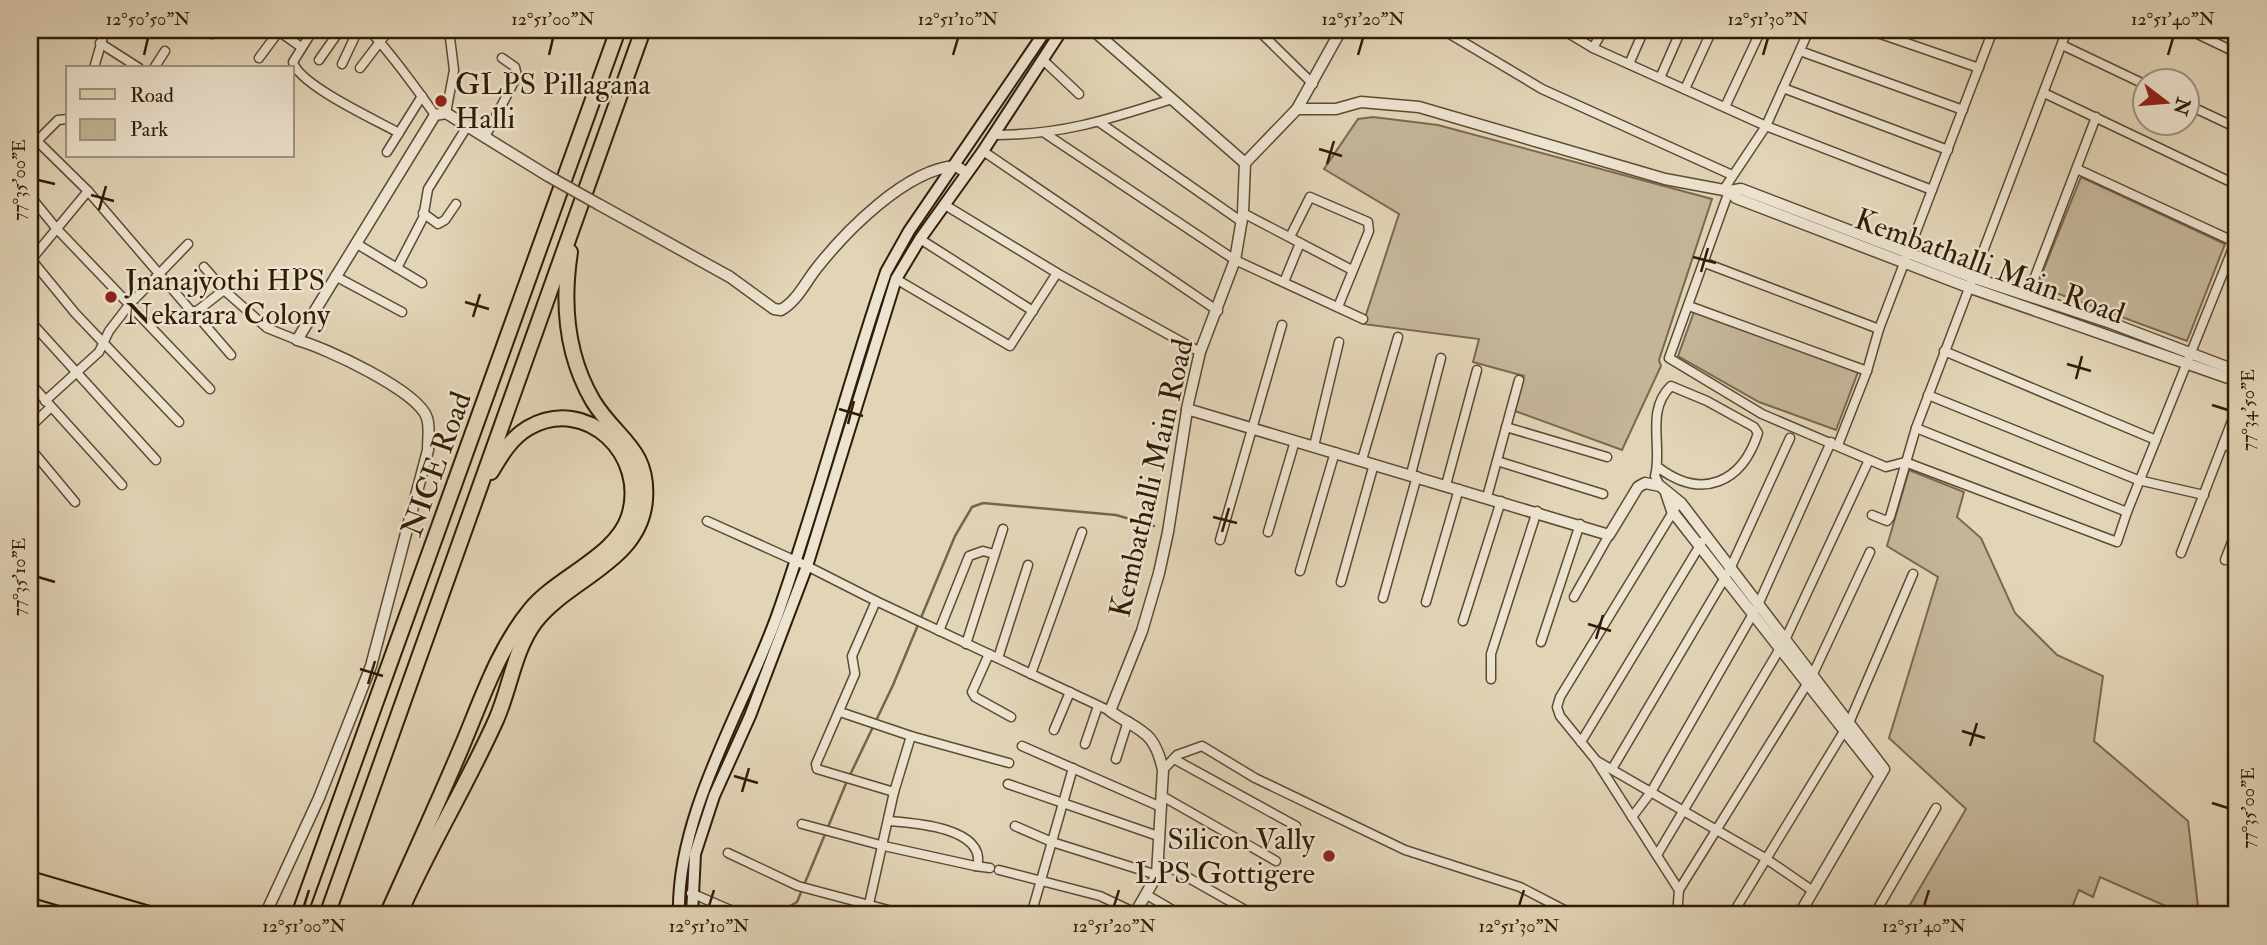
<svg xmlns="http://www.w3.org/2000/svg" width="2267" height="945" viewBox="0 0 2267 945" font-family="'IM FELL Double Pica',serif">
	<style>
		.green { fill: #c4b599; stroke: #7a684e; stroke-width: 2 }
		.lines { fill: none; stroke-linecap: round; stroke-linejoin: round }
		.stream { stroke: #76654b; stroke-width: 2.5 }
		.minor-casing { stroke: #5c4a31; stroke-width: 11 }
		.tertiary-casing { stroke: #5c4a31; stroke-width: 13 }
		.secondary-casing { stroke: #301c04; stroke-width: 14 }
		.primary-casing { stroke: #301c04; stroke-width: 16 }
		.motorway-casing { stroke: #301c04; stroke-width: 18 }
		.minor { stroke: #ece3d0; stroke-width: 8 }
		.tertiary { stroke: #ece3d0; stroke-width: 10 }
		.secondary { stroke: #ece3d0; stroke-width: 10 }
		.primary { stroke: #e2d4b7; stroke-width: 12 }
		.motorway { stroke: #e2d4b7; stroke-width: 14 }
		.tertiary-bridge-casing { stroke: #5c4a31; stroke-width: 13; stroke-linecap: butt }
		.tertiary-bridge { stroke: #ece3d0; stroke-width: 10 }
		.ticks { fill: none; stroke: #301c04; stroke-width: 2.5 }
		.poi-dot { fill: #8f2418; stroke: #ece3d0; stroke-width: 2.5 }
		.labels { text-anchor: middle; stroke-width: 5; stroke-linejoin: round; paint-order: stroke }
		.poi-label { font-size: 30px; fill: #301c04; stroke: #ece3d0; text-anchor: start }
		.street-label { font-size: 30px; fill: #301c04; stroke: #ece3d0 }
		.neatline { fill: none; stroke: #301c04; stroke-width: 2.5 }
		.ticks-label { font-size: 18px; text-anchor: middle; fill: #301c04 }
	</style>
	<rect width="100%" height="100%" fill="#e2d4b7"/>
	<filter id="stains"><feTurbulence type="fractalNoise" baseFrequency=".00286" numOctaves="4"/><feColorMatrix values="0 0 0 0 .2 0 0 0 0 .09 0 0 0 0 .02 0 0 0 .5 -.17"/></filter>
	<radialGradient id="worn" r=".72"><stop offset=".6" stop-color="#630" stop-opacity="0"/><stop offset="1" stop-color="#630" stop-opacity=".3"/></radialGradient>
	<g class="green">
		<polygon points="1373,117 1438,125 1712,199 1659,360 1661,366 1622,450 1515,411 1524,376 1473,362 1479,339 1363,324 1399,214 1324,169 1358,119"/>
		<polygon points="2081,177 2225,244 2187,341 2037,286"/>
		<polygon points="1694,312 1858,372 1836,430 1759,402 1678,356"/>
		<polygon points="1909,470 1964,492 1957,517 1981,538 2015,613 2057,655 2103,676 2094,741 2188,821 2199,915 2186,915 2100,877 2093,897 2079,890 2069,915 1904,915 1966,809 1889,738 1938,577 1887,546"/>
	</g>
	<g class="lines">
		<g class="stream">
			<polyline points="850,775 893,685 955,536 972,507 983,503 1116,515 1154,526"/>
			<polyline points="763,915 783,910 797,902 847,781"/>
		</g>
		<g class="minor-casing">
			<g id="minor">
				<polyline points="207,30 212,34 215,30"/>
				<polyline points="277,30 301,47"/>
				<path d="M313,30L293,62C299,85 376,120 399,133"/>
				<path d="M369,30C394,57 414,85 435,115"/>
				<polyline points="1258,30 1313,84"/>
				<polyline points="1443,30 1542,89 1732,175"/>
				<polyline points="1563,30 1593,48 1766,126 1932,190"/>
				<polyline points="1869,30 1979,68"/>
				<polyline points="2189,30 2237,53"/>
				<polyline points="100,43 139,68"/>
				<polyline points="2062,45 2144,84"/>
				<polyline points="1593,48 1603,30"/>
				<polyline points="1800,51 1963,110"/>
				<polyline points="259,58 279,31"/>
				<polyline points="319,60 340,30"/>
				<polyline points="1043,60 1079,94"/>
				<polyline points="342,64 358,30"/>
				<polyline points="1629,64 1644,30"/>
				<polyline points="94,68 105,30"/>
				<polyline points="154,68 165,51"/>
				<polyline points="360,68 389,30"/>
				<polyline points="1660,78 1681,30"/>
				<polyline points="1783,88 1948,150"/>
				<polyline points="1685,89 1712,30"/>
				<polyline points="2044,93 2237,185"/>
				<polyline points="2186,104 2237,128"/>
				<polyline points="1725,107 1761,30"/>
				<polyline points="446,113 454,70 449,30"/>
				<polyline points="1099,122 1242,222"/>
				<polyline points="30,134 88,191 191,311 197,311 224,290 267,328 297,340"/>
				<polyline points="1046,134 1235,260 1363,319"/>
				<path d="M993,135C1062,135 1107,120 1172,99"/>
				<polyline points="485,137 517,76 515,67 502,58"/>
				<polyline points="37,141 58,120 68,119"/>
				<polyline points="983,151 1218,311"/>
				<polyline points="387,152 422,96"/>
				<polyline points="2077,169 2235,242"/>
				<polyline points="1724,189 1766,126 1809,30"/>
				<polyline points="1729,191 1669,358 1762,414 1886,467 1905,462 2117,542 2127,512"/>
				<polyline points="30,196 56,228 210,389"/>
				<polyline points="945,205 1057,273 1200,352"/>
				<polyline points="423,213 438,224 445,220 456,204"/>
				<polyline points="1243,213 1352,270"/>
				<polyline points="1290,237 1310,197 1368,222 1369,231 1338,307"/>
				<polyline points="920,239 1033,311"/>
				<polyline points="357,244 422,283"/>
				<polyline points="30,258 75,313 179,422"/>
				<polyline points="30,261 88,191"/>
				<polyline points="1705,263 1879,329"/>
				<polyline points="204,267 224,290"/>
				<polyline points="397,268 423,218 428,189 468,125"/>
				<polyline points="335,276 402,312"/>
				<polyline points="896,279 1010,346 1057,273"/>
				<polyline points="1284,282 1300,243"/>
				<polyline points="2028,295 2096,117"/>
				<polyline points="1689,306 1867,371"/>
				<polyline points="194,312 231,355"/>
				<polyline points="30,321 156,460"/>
				<polyline points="1944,351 2156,440"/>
				<polyline points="30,383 122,485"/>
				<polyline points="1928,395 2138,480 2204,495"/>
				<polyline points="45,401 99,352 109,331 129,305 188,244"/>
				<polyline points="30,427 51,407"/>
				<polyline points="1506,427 1607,457"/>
				<polyline points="1916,428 2127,512 2237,238"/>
				<polyline points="2223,444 2237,450"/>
				<polyline points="1838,445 1867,371 1879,329 1993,30"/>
				<polyline points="1314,446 1339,342"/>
				<polyline points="30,448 75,502"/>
				<polyline points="1362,460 1398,337"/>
				<polyline points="1497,461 1603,494"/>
				<path d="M1659,468C1702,500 1742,483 1758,433L1754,427L1707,401L1671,386C1645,411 1663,447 1655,476L1660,486"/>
				<polyline points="1411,474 1441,358"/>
				<polyline points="1446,485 1477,370"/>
				<polyline points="1487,497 1519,380"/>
				<polyline points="1676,507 1560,697 1557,707 1560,716 1595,759 1679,890 1677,915"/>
				<polyline points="1872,515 1887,521 1890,517 1916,428 2067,30"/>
				<polyline points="707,521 807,566 876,601"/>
				<polyline points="1268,532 1295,441"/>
				<polyline points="1220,540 1282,325"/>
				<polyline points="2181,553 2237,408"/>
				<polyline points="2225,560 2237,529"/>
				<polyline points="1300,571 1335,452"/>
				<polyline points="1341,582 1374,464"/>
				<polyline points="1574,597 1609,535"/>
				<polyline points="1383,598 1417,476"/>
				<polyline points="1426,602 1459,489"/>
				<polyline points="1463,621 1501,501"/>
				<polyline points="939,631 969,556 983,551 994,554"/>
				<polyline points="1541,642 1580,524"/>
				<polyline points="966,644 1003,529"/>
				<polyline points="989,654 972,692 975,697 1011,717"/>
				<polyline points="998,658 1028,565"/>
				<polyline points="1031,674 1082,532"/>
				<polyline points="1491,679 1491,654 1537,511"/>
				<polyline points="840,712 911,736 894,792 869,904"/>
				<polyline points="1054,730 1070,692"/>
				<polyline points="911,736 1009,763"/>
				<polyline points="1581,742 1702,542"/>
				<polyline points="1085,744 1098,706"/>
				<polyline points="1022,746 1161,807"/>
				<polyline points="1116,759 1128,721"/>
				<polyline points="1174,759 1296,826"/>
				<polyline points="1597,761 1765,858 1813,891"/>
				<polyline points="1612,769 1730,569 1790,438"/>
				<polyline points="1163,770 1177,755 1202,746 1255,778 1405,850 1520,887 1574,915"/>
				<polyline points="1008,784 1158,836"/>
				<polyline points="894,792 817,769 816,764 855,674 852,656 876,601 1110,711"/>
				<polyline points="1162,796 1276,861"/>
				<polyline points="1632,817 1651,792 1758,605 1831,442"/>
				<path d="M802,824L884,846L975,866L978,863C982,827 913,823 889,821"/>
				<polyline points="1015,826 1052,842 1157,875"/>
				<polyline points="728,853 798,886 907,915"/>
				<polyline points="1657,855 1785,640 1869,460"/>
				<polyline points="1157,860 1254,915"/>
				<polyline points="975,866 990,868"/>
				<polyline points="999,870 1100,896 1136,913"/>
				<polyline points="1679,890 1812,676 1870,552"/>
				<polyline points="691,893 742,915"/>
				<polyline points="1147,895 1181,915"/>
				<polyline points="1001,912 1020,915"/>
				<polyline points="2080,914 2082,915"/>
				<polyline points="1031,915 1073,768"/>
				<polyline points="1732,915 1849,723 1913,574"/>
				<polyline points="1874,915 1936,808"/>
			</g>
		</g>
		<g class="tertiary-casing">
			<g id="tertiary">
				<polyline points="1093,30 1245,163"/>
				<polyline points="1297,109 1336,109 1361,102 1419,107 1665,179 1729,191 1741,189 1971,277 2111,323 2237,371"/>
				<polyline points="1729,191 1736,198 1968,287 2237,381"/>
				<path d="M598,204L730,277L774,309L781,310C797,301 805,283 816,269C845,232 906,169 956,166L967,173"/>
				<polyline points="1187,409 1609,535 1638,487 1645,483 1660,486 1681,503 1884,769 1799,915"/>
				<polyline points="1666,493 1672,511 1880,776"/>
				<path d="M265,915L319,798L371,666L428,450C428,440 430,427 427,418C419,391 324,347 297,340L435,115L446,113L548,176"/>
				<path d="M1134,915L1157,875L1163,770C1154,729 1140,732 1110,711L1142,631L1159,573L1168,532L1188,404L1200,352L1235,260L1243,213L1245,163L1297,109L1341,30"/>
			</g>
		</g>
		<g class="secondary-casing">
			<g id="secondary">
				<path d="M679,915C676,815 743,710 777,616C817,503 847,386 886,272L909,231L1046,30"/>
				<polyline points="692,915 695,854 714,796 750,716 807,566 896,279 920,239 983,151 1062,30"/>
			</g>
		</g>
		<g class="primary-casing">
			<g id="primary">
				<polyline points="30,878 156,915"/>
				<polyline points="30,890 115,915"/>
			</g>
		</g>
		<g class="motorway-casing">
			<g id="motorway">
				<polyline points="299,915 618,30"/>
				<polyline points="327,915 643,30"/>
				<path d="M387,915C412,859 438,803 462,746C482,699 498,649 531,609C557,577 617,556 629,516C648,456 587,394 528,428C511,438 501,455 491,472"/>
				<path d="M399,915C428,848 466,787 496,720C510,689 514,650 535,622C569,578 640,562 645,500C649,448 616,439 593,401C566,355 562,304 570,252"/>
			</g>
		</g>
		<use href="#minor" class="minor"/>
		<use href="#tertiary" class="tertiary"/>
		<use href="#secondary" class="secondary"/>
		<use href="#primary" class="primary"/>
		<use href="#motorway" class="motorway"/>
		<g class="tertiary-bridge-casing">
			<polyline id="tertiary-bridge" points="548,176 598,204"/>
		</g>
		<use href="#tertiary-bridge" class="tertiary-bridge"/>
	</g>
	<path class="ticks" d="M144,55L148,38M549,55L553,38M953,55L958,38M1358,55L1363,38M1763,55L1768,38M2168,55L2173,38M1319,149L1342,156M1327,164L1334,141M38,180L55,184M91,195L114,201M99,210L106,186M1693,257L1716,263M1701,272L1708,248M465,302L489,309M473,317L480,294M2067,364L2091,371M2076,379L2082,356M2212,405L2228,410M839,409L863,416M848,424L854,401M1213,517L1237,523M1222,532L1229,508M38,577L55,582M1588,624L1611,631M1596,639L1603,615M360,669L383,676M368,684L375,661M1962,731L1985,738M1970,746L1977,723M734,776L758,783M742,792L749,768M2212,803L2228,808M304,906L309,890M709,906L714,890M1114,906L1119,890M1519,906L1524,890M1924,906L1929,890"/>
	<g class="poi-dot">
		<circle cx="441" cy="101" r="7"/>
		<circle cx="111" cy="297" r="7"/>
		<circle cx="1329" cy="856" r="7"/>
	</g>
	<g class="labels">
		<g class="poi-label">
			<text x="455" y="94">GLPS Pillagana<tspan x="455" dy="34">Halli</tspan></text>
			<text x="125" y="290">Jnanajyothi HPS<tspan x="125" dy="34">Nekarara Colony</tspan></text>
			<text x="1315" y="849" text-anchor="end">Silicon Vally<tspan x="1315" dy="34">LPS Gottigere</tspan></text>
		</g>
		<g class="street-label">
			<text transform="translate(1990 266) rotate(20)" y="10">Kembathalli Main Road</text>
			<text transform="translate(436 464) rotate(-70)" y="10">NICE Road</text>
			<text transform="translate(1151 478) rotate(-77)" y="10">Kembathalli Main Road</text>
		</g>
	</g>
	<rect width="2267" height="945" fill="none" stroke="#e2d4b7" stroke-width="77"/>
	<rect x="66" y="66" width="228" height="91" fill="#ece3d0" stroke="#a1937e" stroke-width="2"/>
	<rect x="80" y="89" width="35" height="10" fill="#e2d4b7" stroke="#a1937e" stroke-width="2"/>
	<text x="130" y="102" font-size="21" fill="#301c04">Road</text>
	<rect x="80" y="119" width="35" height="21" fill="#c4b599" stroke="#a1937e" stroke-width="2"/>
	<text x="130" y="136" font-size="21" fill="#301c04">Park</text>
	<g transform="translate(2166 102) rotate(106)"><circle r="33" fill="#ece3d0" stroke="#a1937e" stroke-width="2"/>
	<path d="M0-5L12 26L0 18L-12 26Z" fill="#8f2418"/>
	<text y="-10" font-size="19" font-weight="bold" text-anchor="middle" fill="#301c04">N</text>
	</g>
	<rect x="38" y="38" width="2190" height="868" class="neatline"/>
	<g class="ticks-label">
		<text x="148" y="25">12°50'50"N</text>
		<text x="553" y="25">12°51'00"N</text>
		<text x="958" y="25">12°51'10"N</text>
		<text x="1363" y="25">12°51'20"N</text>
		<text x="1768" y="25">12°51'30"N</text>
		<text x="2173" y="25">12°51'40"N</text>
		<text transform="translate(19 180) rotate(-90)" y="6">77°35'00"E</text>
		<text transform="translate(2248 410) rotate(-90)" y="6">77°34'50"E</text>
		<text transform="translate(19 577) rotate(-90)" y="6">77°35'10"E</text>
		<text transform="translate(2248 808) rotate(-90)" y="6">77°35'00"E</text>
		<text x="304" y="932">12°51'00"N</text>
		<text x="709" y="932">12°51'10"N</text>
		<text x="1114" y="932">12°51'20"N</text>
		<text x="1519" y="932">12°51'30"N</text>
		<text x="1924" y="932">12°51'40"N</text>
	</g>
	<rect width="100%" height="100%" filter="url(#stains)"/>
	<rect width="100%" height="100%" fill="url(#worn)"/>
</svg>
